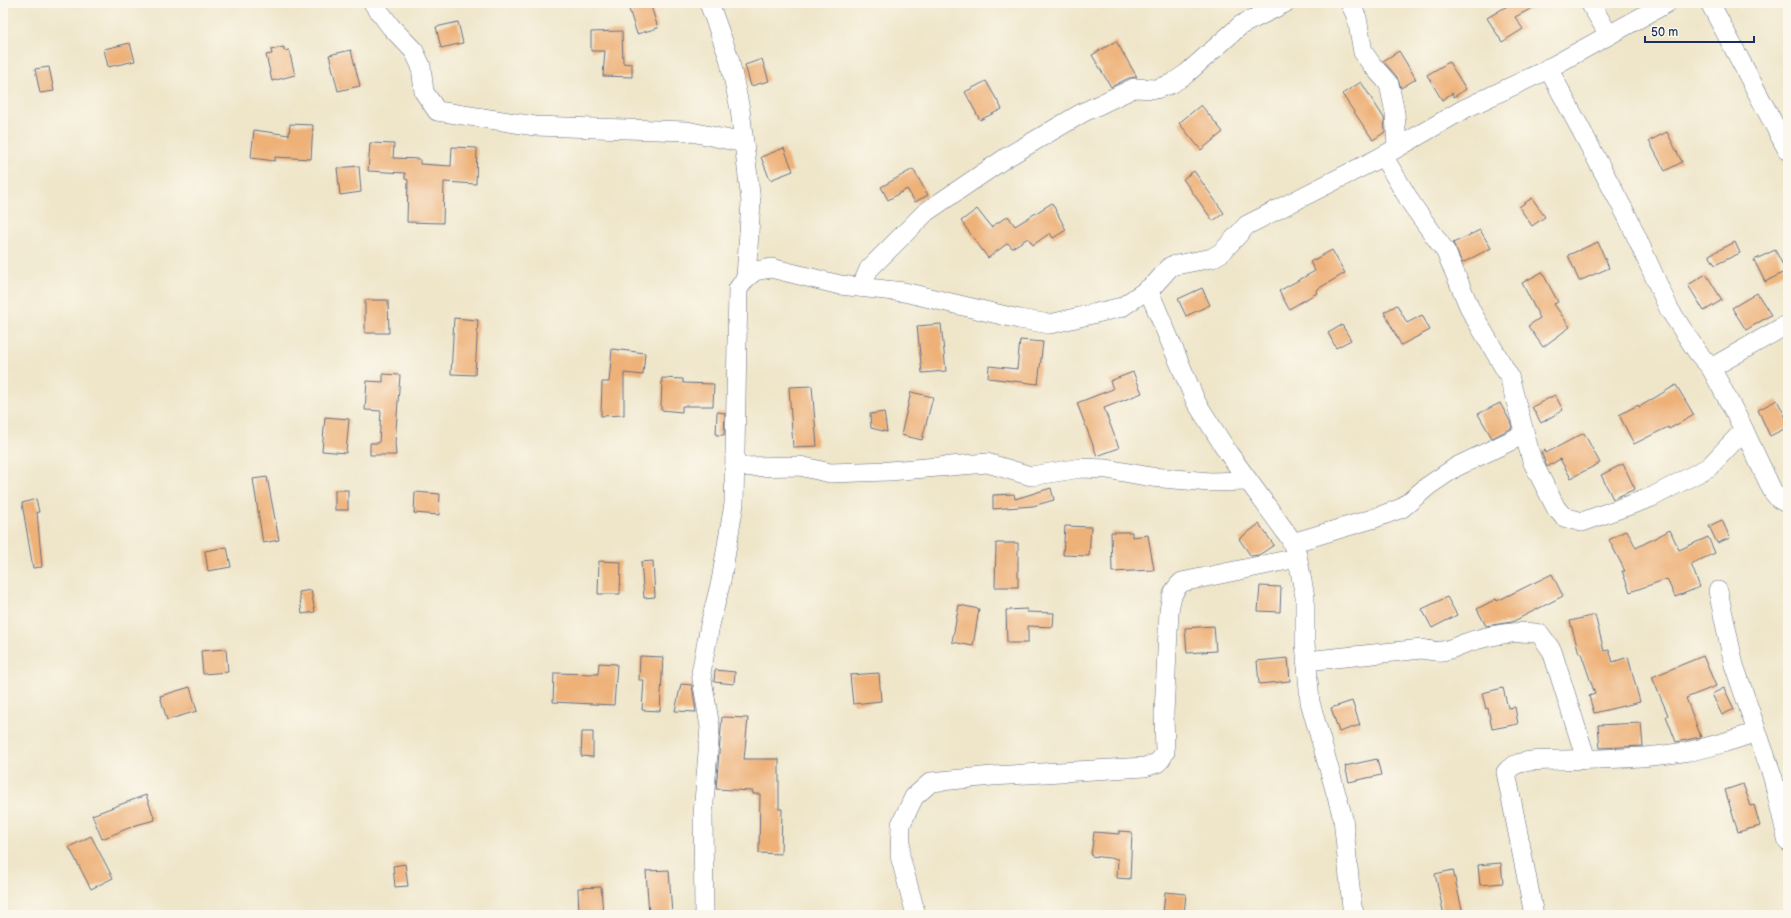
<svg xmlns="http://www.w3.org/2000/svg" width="1791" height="918" viewBox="0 0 1791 918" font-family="'Balsamiq Sans',sans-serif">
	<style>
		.building { fill: #eeb178 }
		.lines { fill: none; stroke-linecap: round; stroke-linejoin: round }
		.minor-casing { stroke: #656f84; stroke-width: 20 }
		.minor { stroke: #fff; stroke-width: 19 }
	</style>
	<rect width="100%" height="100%" fill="#fbf7ec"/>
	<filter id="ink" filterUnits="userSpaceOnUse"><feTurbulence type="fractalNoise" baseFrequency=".025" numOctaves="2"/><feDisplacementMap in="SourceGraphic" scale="8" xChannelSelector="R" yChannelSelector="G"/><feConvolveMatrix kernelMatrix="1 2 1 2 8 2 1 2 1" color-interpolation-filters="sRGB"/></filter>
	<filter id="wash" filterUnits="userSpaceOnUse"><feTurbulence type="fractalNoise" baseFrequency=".012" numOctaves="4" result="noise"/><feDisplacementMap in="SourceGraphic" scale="16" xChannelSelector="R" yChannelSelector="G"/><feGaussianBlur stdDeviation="0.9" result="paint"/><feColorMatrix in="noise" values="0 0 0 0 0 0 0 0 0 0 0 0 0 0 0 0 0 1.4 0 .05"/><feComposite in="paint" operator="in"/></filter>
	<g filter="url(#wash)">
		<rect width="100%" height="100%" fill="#efe6ca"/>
		<g id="blocks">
			<g class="building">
				<polygon points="627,3 650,3 658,28 637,34"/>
				<polygon points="1512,3 1542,3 1515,17 1523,29 1502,42 1487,18"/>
				<polygon points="458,22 463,43 441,48 436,27"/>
				<polygon points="622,31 623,63 632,64 632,77 603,76 605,51 591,51 591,32"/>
				<polygon points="1116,41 1137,77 1129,78 1111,87 1092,55"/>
				<polygon points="130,43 135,61 108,67 104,49"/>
				<polygon points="284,47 284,51 289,50 295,75 272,81 266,55 272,54 271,50"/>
				<polygon points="351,50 360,86 338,91 329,55"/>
				<polygon points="1399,51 1416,79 1401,88 1397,77 1383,61"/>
				<polygon points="762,59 769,81 751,86 745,65"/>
				<polygon points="1449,62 1466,89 1454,97 1452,93 1442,100 1427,75"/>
				<polygon points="49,67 54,91 40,93 35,69"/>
				<polygon points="986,81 1002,109 980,120 965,92"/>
				<polygon points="1361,82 1384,118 1385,132 1373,140 1342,94"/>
				<polygon points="1201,105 1223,132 1201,150 1179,123"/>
				<polygon points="290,124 313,125 311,159 275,157 275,161 251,158 254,130 289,135"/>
				<polygon points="1667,132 1682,162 1665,171 1649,141"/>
				<polygon points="370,143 394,144 393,158 420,159 420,164 451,166 452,147 477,148 476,184 444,182 443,223 407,222 408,180 405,179 405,173 368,171"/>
				<polygon points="784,148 793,171 770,180 761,157"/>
				<polygon points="359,166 361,192 340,195 337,168"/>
				<polygon points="913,169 928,195 915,202 907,189 888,200 881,187"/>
				<polygon points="1194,171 1224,213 1213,221 1183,179"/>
				<polygon points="1532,198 1545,217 1532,226 1519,207"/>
				<polygon points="1052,203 1066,230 1053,238 1050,233 1033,245 1028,238 1012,248 1008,243 988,258 961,221 977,209 991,227 1008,216 1015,226"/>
				<polygon points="1480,230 1491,248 1462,263 1453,243"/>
				<polygon points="1598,242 1609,268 1579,281 1568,255"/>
				<polygon points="1735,242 1740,253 1715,265 1709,255"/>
				<polygon points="1332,250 1345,273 1316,290 1317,293 1289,309 1279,291 1315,271 1310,262"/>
				<polygon points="1775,250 1786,271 1765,282 1754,260"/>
				<polygon points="1542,272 1558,302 1554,304 1570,327 1543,347 1528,326 1540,318 1522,283"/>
				<polygon points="1706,274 1722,300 1704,311 1688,285"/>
				<polygon points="1202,288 1210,305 1186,316 1178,299"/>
				<polygon points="1757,293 1771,315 1746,330 1732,308"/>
				<polygon points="365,300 388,300 389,333 365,333"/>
				<polygon points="1397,305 1407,323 1422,315 1430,330 1401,345 1384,312"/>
				<polygon points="454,318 478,320 475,375 451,374"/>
				<polygon points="941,324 946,371 922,373 917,326"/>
				<polygon points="1342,325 1351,340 1336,348 1328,333"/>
				<polygon points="1020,340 1043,342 1038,384 988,378 989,366 1017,369"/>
				<polygon points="612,349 645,353 643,375 624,373 624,415 601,416 602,382 609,382"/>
				<polygon points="1133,372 1142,393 1104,408 1119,448 1097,456 1077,403 1113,389 1110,381"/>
				<polygon points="383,374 400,375 395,443 396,455 370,455 370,443 379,443 381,411 365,410 367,381 383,382"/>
				<polygon points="662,378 683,379 683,383 714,384 713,406 682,406 682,412 661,410"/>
				<polygon points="1676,385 1694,415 1669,429 1668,427 1634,444 1619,415 1638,405 1639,407"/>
				<polygon points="812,386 817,446 793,447 789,387"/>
				<polygon points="911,392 933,397 922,440 901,435"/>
				<polygon points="1555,395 1563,410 1541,423 1532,407"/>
				<polygon points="1777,400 1788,422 1788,427 1770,436 1758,410"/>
				<polygon points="1500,403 1510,421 1512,428 1492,438 1478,414"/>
				<polygon points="717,412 725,413 724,435 716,435"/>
				<polygon points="884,412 887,432 871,428 870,414"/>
				<polygon points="325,417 349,419 346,453 322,451"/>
				<polygon points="1584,433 1600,463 1571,478 1560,459 1547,467 1541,452 1545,450 1546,453"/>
				<polygon points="1623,464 1635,489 1613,499 1601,475"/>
				<polygon points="267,477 279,540 263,543 253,479"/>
				<polygon points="1051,488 1054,500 1033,506 993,509 993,495 1014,494 1015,499"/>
				<rect x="335" y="490" width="13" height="20"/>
				<polygon points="415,492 440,494 439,515 414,513"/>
				<polygon points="36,499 39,512 37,512 42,567 33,568 22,503"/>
				<polygon points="1722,520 1730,538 1717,543 1709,526"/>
				<polygon points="1259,524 1274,545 1259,555 1251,556 1239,539"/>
				<polygon points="1065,526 1091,527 1089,556 1063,555"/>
				<polygon points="1627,530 1636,548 1670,530 1679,550 1708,537 1715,553 1691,564 1700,587 1675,597 1667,579 1630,592 1622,571 1625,571 1609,540"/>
				<polygon points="1111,532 1132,532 1132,537 1148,535 1154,570 1112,572"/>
				<polygon points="996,543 1018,543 1018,587 995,587"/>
				<polygon points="227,547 231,567 208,571 205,551"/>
				<polygon points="599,561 621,562 620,594 598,594"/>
				<polygon points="653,561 655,597 644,598 641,562"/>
				<polygon points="1552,574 1563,596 1512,622 1486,626 1477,609 1496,599 1497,601"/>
				<polygon points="1260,586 1281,587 1280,612 1258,611"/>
				<polygon points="311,590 315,612 302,614 299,592"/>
				<polygon points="1447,597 1457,615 1432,628 1422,609"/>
				<polygon points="959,605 979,609 973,646 952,642"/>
				<polygon points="1027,609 1027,612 1054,613 1053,627 1028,626 1028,643 1007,643 1006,610"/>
				<polygon points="1595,615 1604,651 1609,650 1613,662 1628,657 1640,702 1594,713 1589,696 1595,694 1581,653 1579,653 1570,621"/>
				<polygon points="1214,626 1216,651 1187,653 1185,628"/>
				<polygon points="226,649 228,672 203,674 201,651"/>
				<polygon points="640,656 663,657 660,711 642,710 644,680 639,680"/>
				<polygon points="1703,656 1716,686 1686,698 1701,737 1676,742 1666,716 1668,715 1652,677"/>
				<polygon points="1288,658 1290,681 1259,684 1257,661"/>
				<polygon points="599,663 617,664 614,705 553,702 554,673 598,674"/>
				<polygon points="715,670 735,672 734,684 714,682"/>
				<polygon points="879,673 881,701 853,704 850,675"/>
				<polygon points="681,684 692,685 696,712 675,711"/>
				<polygon points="190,687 197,711 167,720 160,696"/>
				<polygon points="1503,688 1508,708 1515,707 1518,724 1492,729 1488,708 1486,709 1482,693"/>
				<polygon points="1724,688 1734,709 1722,715 1712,694"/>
				<polygon points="1352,701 1360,725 1339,732 1331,708"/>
				<polygon points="722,717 748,718 744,759 779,759 779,809 782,809 781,854 759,853 760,794 753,794 753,791 716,789"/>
				<polygon points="1641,723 1643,746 1600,748 1598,725"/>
				<polygon points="582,732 593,732 593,757 581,756"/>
				<polygon points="1377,759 1381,775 1349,782 1345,766"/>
				<polygon points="1743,784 1751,806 1754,805 1760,826 1738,832 1725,790"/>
				<polygon points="146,795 155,820 136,825 102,839 92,815"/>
				<polygon points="1119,831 1132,832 1130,879 1117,878 1118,859 1091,856 1094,832 1119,834"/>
				<polygon points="91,836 113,878 91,889 69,847"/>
				<polygon points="1501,863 1503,883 1480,885 1478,865"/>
				<polygon points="405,864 408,886 395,887 393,866"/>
				<polygon points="669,870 672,915 649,915 646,871"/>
				<polygon points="1453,870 1463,914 1444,915 1435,874"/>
				<polygon points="601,887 603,915 579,915 578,888"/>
				<polygon points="1165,892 1186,894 1184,915 1163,915"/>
			</g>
		</g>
	</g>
	<g filter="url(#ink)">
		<use href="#blocks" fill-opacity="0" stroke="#656f84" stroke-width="1"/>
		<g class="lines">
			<g class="minor-casing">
				<g id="minor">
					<polyline points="373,3 391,27 414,51 421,66 424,92 437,111 535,126 687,131 744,143"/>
					<polyline points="709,3 729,58 740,109 751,202 746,278"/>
					<polyline points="1350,3 1357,18 1363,52 1372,65 1389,84 1395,113 1397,147"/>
					<polyline points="1590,3 1609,35"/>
					<polyline points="1710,3 1788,151"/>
					<polyline points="1548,68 1628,218 1669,309 1698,353 1711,368 1788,324"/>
					<polyline points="1383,156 1413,206 1446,252 1471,311 1509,376 1532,461 1556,508 1564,517 1582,522 1652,497 1709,467 1744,430"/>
					<polyline points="861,287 869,269 926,212 1007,157 1082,113 1134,88 1156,89 1171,84 1186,74 1241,25 1285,3"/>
					<polyline points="1148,289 1196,402 1229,454 1290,538 1297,555 1305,597 1305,643 1310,702 1343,818 1352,907 1355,915"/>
					<polyline points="1711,368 1741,424 1773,492 1779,499 1788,504"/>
					<polyline points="735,467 800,466 830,473 889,471 987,463 1031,476 1081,468 1107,469 1151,477 1210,482 1248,481"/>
					<polyline points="1292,543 1372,519 1402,508 1428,486 1456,467 1525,434"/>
					<polyline points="1718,591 1734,665 1773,778 1788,842"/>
					<path d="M1306,661L1422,649C1445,654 1446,650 1466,643C1486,636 1520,629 1540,634L1552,651L1586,759"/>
					<polyline points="704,915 703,815 710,727 701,673 710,625 721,581 734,504 738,289 746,278 755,271 771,268 840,285 904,292 1019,319 1050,324 1122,307 1154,285 1171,266 1212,258 1222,252 1247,225 1383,156 1464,109 1542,72 1667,3"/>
					<path d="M916,915L900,856L901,824L914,797L931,782L992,776L1145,767L1157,763L1161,759L1165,752L1164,713L1169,611C1171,598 1172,591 1182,582L1297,558"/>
					<path d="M1534,915L1506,772C1517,758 1540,761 1557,760C1599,759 1642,759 1684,752C1709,748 1733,740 1757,732"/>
				</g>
			</g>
			<use href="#minor" class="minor"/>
		</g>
	</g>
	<rect width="1791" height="918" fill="none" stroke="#fbf7ec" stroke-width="16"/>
	<path d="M1645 36v6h109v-6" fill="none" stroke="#1b2f5e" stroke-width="2"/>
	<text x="1651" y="36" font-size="12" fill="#1b2f5e" stroke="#fbf7ec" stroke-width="3" paint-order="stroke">50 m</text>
</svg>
